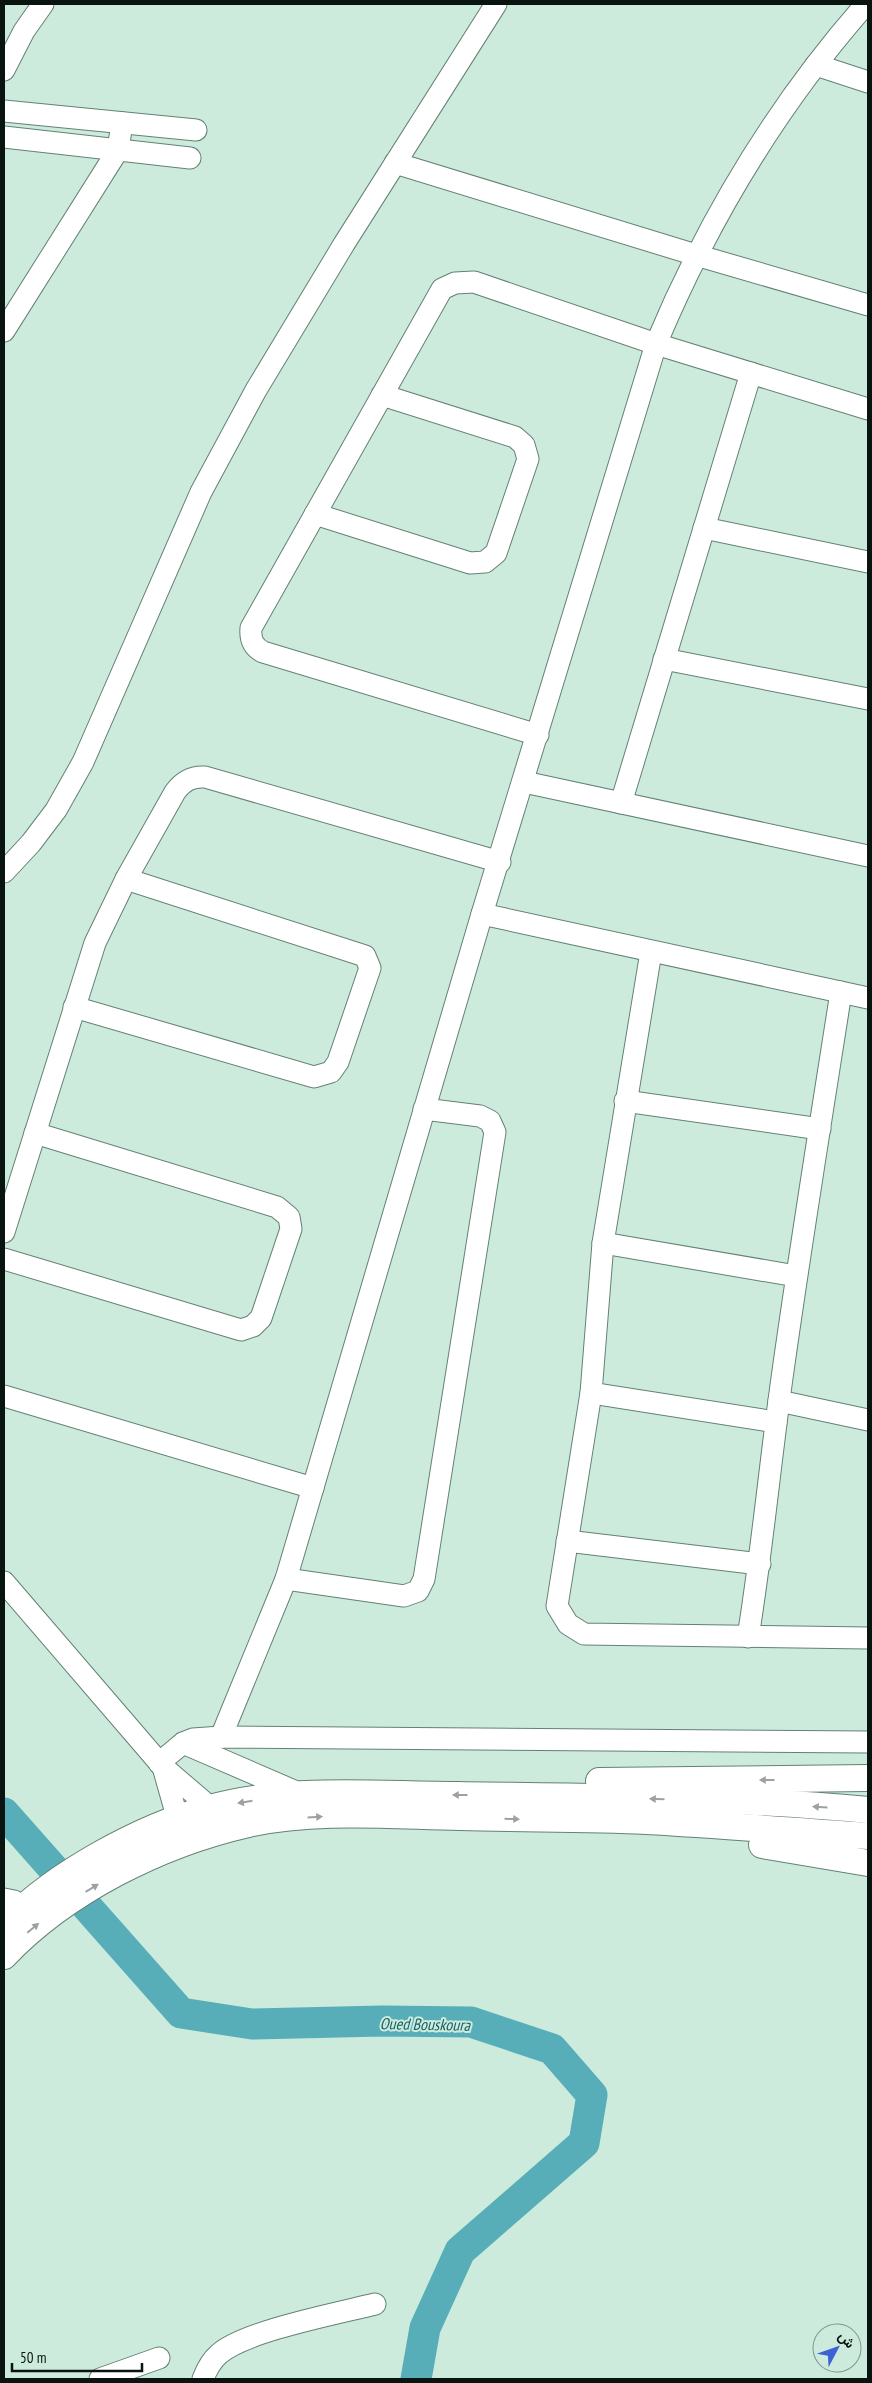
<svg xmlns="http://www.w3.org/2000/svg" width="872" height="2383" viewBox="0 0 872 2383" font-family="'PT Sans Narrow',Vazirmatn,sans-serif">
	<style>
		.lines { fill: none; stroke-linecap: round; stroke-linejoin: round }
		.river { stroke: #57aeb9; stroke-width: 31 }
		.minor-casing { stroke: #648174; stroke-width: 23 }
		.major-casing { stroke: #648174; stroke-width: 28 }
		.minor { stroke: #fff; stroke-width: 21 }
		.major { stroke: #fff; stroke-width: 26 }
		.oneway { fill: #9da19f }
		.labels { text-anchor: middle; stroke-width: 4; stroke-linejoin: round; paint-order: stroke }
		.water-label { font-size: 16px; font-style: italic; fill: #165f66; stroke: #ccebdd }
	</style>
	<rect width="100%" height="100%" fill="#ccebdd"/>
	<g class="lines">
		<polyline class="river" points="4,1813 181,2013 252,2024 382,2021 471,2022 552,2049 592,2095 584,2143 460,2251 425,2328 416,2379"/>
		<g class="minor-casing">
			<g id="minor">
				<polyline points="816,65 868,82"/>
				<polyline points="4,70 24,31 43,4"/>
				<polyline points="4,111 196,130"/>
				<polyline points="4,137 190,158"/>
				<polyline points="395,163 696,255 868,305"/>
				<polyline points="4,331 118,150 122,123"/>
				<polyline points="315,514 470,563 485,562 496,553 528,459 524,445 515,437 382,395"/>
				<polyline points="704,528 868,562"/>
				<polyline points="664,659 868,699"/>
				<path d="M538,735L263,652C253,647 250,639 251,628L442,289L455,283L474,282L656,344L868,409"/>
				<polyline points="524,782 868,856"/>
				<polyline points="621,803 751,373"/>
				<polyline points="4,872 31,843 56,810 83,762 201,492 256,390 344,244 496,4"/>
				<polyline points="482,914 868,998"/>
				<polyline points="651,952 603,1243 591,1393 557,1606 568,1624 584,1634 868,1638"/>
				<polyline points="74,1007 314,1077 331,1072 338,1062 370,968 365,956 126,879"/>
				<polyline points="625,1101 820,1129"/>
				<path d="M4,1232L95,943L126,879L175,792C183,781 192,776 205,777L500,862"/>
				<polyline points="603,1243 796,1276"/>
				<polyline points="4,1259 241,1330 253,1326 261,1318 291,1229 289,1217 277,1207 35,1133"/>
				<polyline points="591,1393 776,1422"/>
				<polyline points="4,1396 313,1488"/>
				<polyline points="779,1401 868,1420"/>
				<polyline points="567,1541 760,1564"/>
				<polyline points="286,1579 404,1596 418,1591 424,1579 495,1132 490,1121 480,1116 424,1109"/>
				<polyline points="4,1582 163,1767 211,1808 215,1819"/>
				<path d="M748,1637C762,1551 770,1464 782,1378C800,1249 821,1120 841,992"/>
				<path d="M221,1737L286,1579L482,914L656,344C708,220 777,105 866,4"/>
				<polyline points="183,1743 301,1794"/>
				<polyline points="159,1763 183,1743 193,1739 221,1737 868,1742"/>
				<polyline points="163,1767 182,1834"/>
				<polyline points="4,1899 14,1901 23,1907"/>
				<polyline points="100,2379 159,2358"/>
				<path d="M203,2379C206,2371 212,2360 219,2354C245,2331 339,2313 375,2304"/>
			</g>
		</g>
		<g class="major-casing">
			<g id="major">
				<polyline points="599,1781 868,1778"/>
				<polyline points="762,1845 868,1863"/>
				<path d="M4,1926C54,1874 140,1827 210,1808C289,1786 376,1795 457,1795C594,1797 732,1797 868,1810"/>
				<path d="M4,1956C66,1891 160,1844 248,1824C315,1809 392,1816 460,1817C522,1819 585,1818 646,1821C720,1825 794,1831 868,1836"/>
			</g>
		</g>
		<use href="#minor" class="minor"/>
		<use href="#major" class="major"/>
	</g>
	<defs><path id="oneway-solid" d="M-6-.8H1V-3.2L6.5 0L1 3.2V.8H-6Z" transform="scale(1.25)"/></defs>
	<g class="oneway">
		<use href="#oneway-solid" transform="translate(767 1780) rotate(180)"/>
		<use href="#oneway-solid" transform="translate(460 1795) rotate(-180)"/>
		<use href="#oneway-solid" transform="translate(657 1799) rotate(-178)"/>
		<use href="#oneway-solid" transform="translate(245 1802) rotate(171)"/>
		<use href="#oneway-solid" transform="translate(820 1807) rotate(-176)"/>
		<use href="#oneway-solid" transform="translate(315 1817) rotate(-3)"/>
		<use href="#oneway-solid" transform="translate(512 1819) rotate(1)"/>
		<use href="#oneway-solid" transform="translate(92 1888) rotate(-31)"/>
		<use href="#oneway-solid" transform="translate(33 1928) rotate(-40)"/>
	</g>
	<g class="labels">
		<g class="water-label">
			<text transform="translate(425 2024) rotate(1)" y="6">Oued Bouskoura</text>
		</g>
	</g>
	<rect width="872" height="2383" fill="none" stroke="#091410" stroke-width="10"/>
	<g transform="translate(837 2348) rotate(49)"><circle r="24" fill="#ccebdd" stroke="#7e958b"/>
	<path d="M0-4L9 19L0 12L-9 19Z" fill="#3b63d4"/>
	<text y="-8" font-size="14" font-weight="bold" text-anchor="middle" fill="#091410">ش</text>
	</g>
	<path d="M12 2363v8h130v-8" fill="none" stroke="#091410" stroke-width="2.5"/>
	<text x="20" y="2363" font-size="15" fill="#091410" stroke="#ccebdd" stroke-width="4" paint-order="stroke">50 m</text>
</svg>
